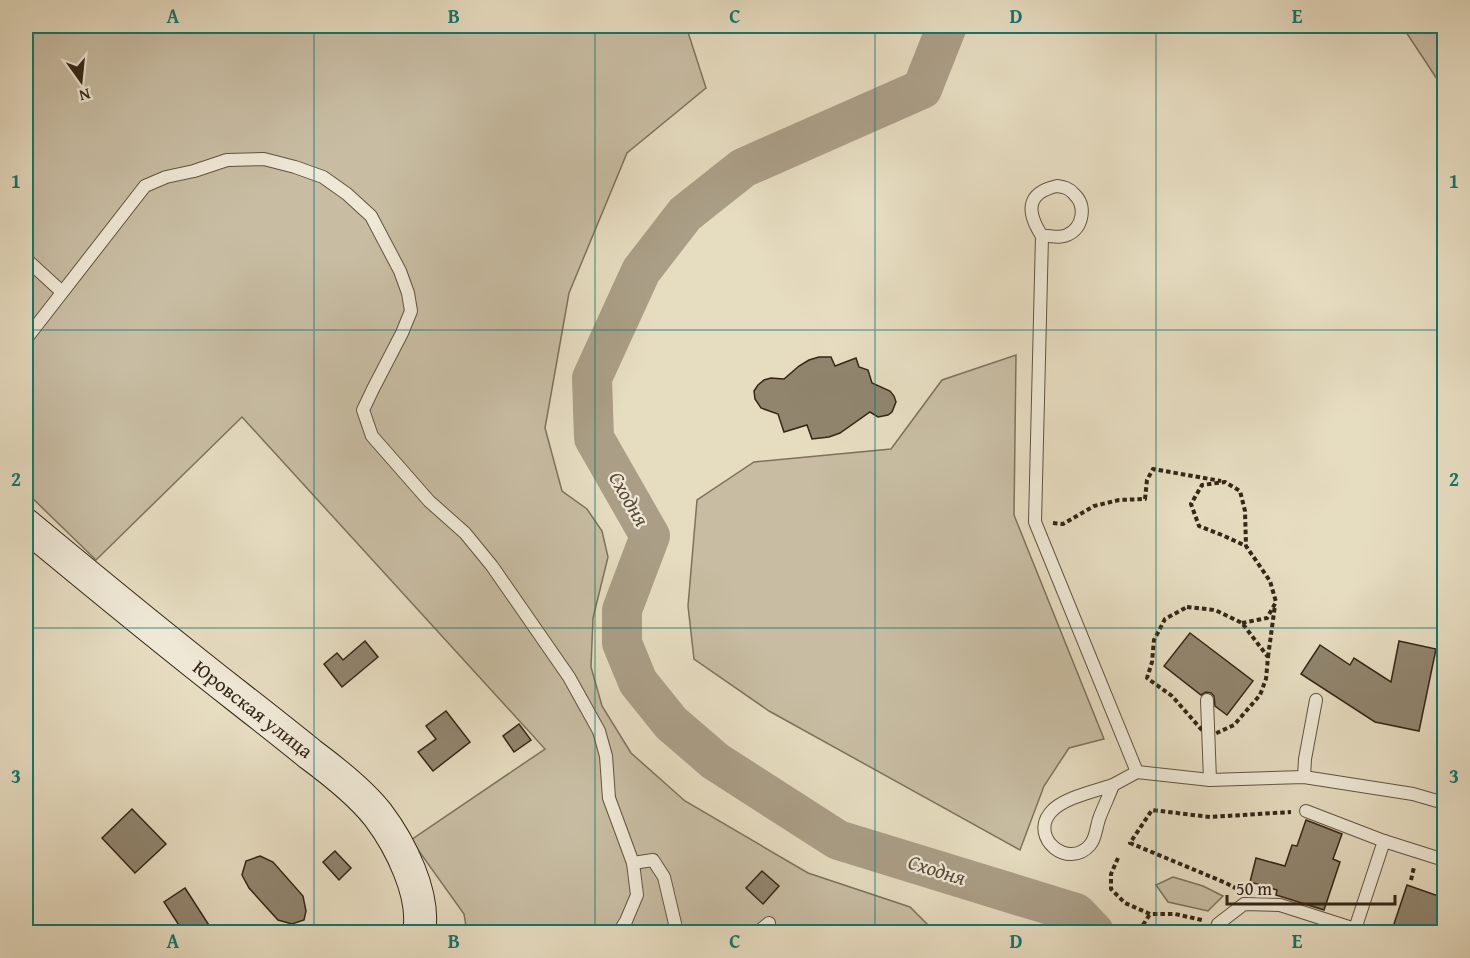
<svg xmlns="http://www.w3.org/2000/svg" width="1470" height="958" viewBox="0 0 1470 958" font-family="'Gentium Book Plus',serif">
	<style>
		.green { fill: #c8bda3; stroke: #7e725c; stroke-width: 1.5 }
		.lines { fill: none; stroke-linecap: round; stroke-linejoin: round }
		.river { stroke: #aa9e86; stroke-width: 40 }
		.building { fill: #91856e; stroke: #352616; stroke-width: 1.5 }
		.lane-casing { stroke: #615440; stroke-width: 14 }
		.secondary-casing { stroke: #352616; stroke-width: 34 }
		.path { stroke: #352616; stroke-width: 4; stroke-dasharray: 4.5 3; stroke-linecap: butt }
		.lane { stroke: #efe8d6; stroke-width: 12 }
		.secondary { stroke: #efe8d6; stroke-width: 32 }
		.grid { fill: none; stroke: #0f766e; stroke-width: 1.5; stroke-opacity: 0.55 }
		.labels { text-anchor: middle; stroke-width: 4.5; stroke-linejoin: round; paint-order: stroke }
		.street-label { font-size: 20px; fill: #352616; stroke: #efe8d6 }
		.water-label { font-size: 21px; font-style: italic; fill: #584a38; stroke: #efe8d6 }
		.neatline { fill: none; stroke: #0f766e; stroke-width: 2 }
		.grid-label { font-size: 20px; text-anchor: middle; font-weight: bold; fill: #0f766e }
	</style>
	<rect width="100%" height="100%" fill="#e6dcc0"/>
	<filter id="stains"><feTurbulence type="fractalNoise" baseFrequency=".00333" numOctaves="4"/><feColorMatrix values="0 0 0 0 .2 0 0 0 0 .09 0 0 0 0 .02 0 0 0 .5 -.17"/></filter>
	<radialGradient id="worn" r=".72"><stop offset=".6" stop-color="#630" stop-opacity="0"/><stop offset="1" stop-color="#630" stop-opacity=".3"/></radialGradient>
	<g class="green">
		<polygon points="26,26 686,26 706,88 627,153 569,293 545,428 562,491 587,509 602,531 608,557 593,618 591,667 602,706 631,753 685,801 808,873 910,907 935,932 467,932 464,914 411,840 545,749 242,417 96,560 26,492"/>
		<polygon points="1402,26 1444,26 1444,72 1437,79"/>
		<polygon points="1016,355 1014,515 1104,739 1069,748 1044,786 1020,850 769,711 694,659 688,606 697,500 754,462 891,449 942,380"/>
		<polygon points="1173,877 1203,886 1223,896 1208,911 1168,902 1156,885"/>
	</g>
	<g class="lines">
		<polyline class="river" points="947,26 922,89 743,168 685,214 641,271 592,378 594,438 650,536 622,610 622,643 638,682 671,723 715,761 838,840 1076,913 1094,932"/>
	</g>
	<g class="building">
		<polygon points="819,357 831,357 835,366 856,358 859,367 868,370 872,383 890,391 894,396 896,402 892,412 888,415 878,417 870,412 840,433 829,437 812,439 807,425 784,432 778,414 761,408 755,399 754,391 758,385 764,380 771,378 784,379 799,366 809,360"/>
		<polygon points="1190,633 1253,681 1227,715 1215,706 1214,696 1211,693 1206,692 1201,695 1164,666"/>
		<polygon points="365,641 378,657 342,687 324,664 337,653 343,660"/>
		<polygon points="1399,641 1436,649 1419,731 1375,722 1301,674 1320,645 1350,665 1354,658 1391,682"/>
		<polygon points="446,711 470,742 433,771 418,752 436,739 426,726"/>
		<polygon points="519,724 531,740 514,752 503,736"/>
		<polygon points="132,809 166,844 135,873 102,838"/>
		<polygon points="1306,820 1342,834 1333,859 1340,862 1324,910 1276,895 1277,890 1250,882 1256,858 1285,866 1292,845 1297,846"/>
		<polygon points="335,851 351,868 339,880 323,862"/>
		<polygon points="260,856 273,862 303,896 306,911 304,920 292,924 278,920 249,888 242,875 246,861"/>
		<polygon points="762,871 779,886 763,904 746,888"/>
		<polygon points="1407,885 1444,898 1444,933 1391,933"/>
		<polygon points="185,888 214,933 184,933 164,902"/>
	</g>
	<g class="lines">
		<g class="lane-casing">
			<g id="lane">
				<path d="M1057,186C1064,187 1069,188 1074,194C1087,206 1083,228 1067,235C1059,239 1051,235 1042,236C1027,213 1025,193 1057,186Z"/>
				<polyline points="1042,236 1035,522 1137,772 1210,780 1304,777 1413,794 1444,803"/>
				<polyline points="26,259 62,292"/>
				<polyline points="26,339 145,186 166,177 194,171 227,160 264,159 295,167 323,177 347,194 371,216 400,271 408,293 411,311 402,333 373,389 363,410 372,436 429,501 465,533 492,566 569,677 599,731 606,756 609,798 633,863 637,895 626,921 619,932"/>
				<polyline points="1207,700 1210,780"/>
				<polyline points="1304,777 1305,759 1316,700"/>
				<path d="M1113,785C1109,796 1103,808 1099,819C1096,828 1096,838 1090,845C1068,870 1030,838 1050,813C1062,798 1095,791 1113,785Z"/>
				<polyline points="1113,785 1137,772"/>
				<polyline points="1306,811 1384,841 1444,860"/>
				<polyline points="633,863 653,860 664,877 677,932"/>
				<polyline points="758,932 769,923"/>
				<polyline points="1215,932 1218,924 1244,904 1280,905 1355,929 1384,841"/>
			</g>
		</g>
		<g class="secondary-casing">
			<path id="secondary" d="M26,525C97,584 169,643 242,700C265,718 288,736 310,754C333,771 360,792 378,815C400,844 426,895 419,932"/>
		</g>
		<g class="path">
			<polyline points="1053,523 1063,524 1094,506 1119,500 1145,499 1147,480 1153,469 1221,481"/>
			<polygon points="1187,607 1215,610 1242,623 1268,657 1266,679 1260,695 1234,725 1208,737 1172,696 1147,678 1152,662 1154,640 1165,619"/>
			<polyline points="1242,623 1267,618 1276,602 1270,581 1246,546 1245,511 1240,491 1225,482 1202,485 1191,504 1199,526 1222,535 1246,546"/>
			<polyline points="1268,657 1275,605"/>
			<polyline points="1118,858 1111,874 1111,889 1125,903 1150,914 1175,914 1202,920"/>
			<polyline points="1411,880 1414,867"/>
			<polyline points="1237,889 1226,883 1130,843 1152,810 1210,817 1291,812"/>
			<polyline points="1141,932 1141,928 1150,914"/>
		</g>
		<use href="#lane" class="lane"/>
		<use href="#secondary" class="secondary"/>
	</g>
	<path class="grid" d="M314,26V932M595,26V932M875,26V932M1156,26V932M26,330H1444M26,628H1444"/>
	<g class="labels">
		<g class="street-label">
			<text transform="translate(253 709) rotate(38)" y="7">Юровская улица</text>
		</g>
		<g class="water-label">
			<text transform="translate(629 499) rotate(60)" y="7">Сходня</text>
			<text transform="translate(937 870) rotate(17)" y="7">Сходня</text>
		</g>
	</g>
	<rect width="1470" height="958" fill="none" stroke="#e6dcc0" stroke-width="66"/>
	<g transform="translate(81 81) rotate(165)" stroke="#efe8d6" stroke-width="4.5" paint-order="stroke">
	<path d="M0-4.5L10 22L0 15L-10 22Z" fill="#352616"/>
	<text y="-9" font-size="16" font-weight="bold" text-anchor="middle" fill="#352616">N</text>
	</g>
	<path d="M1227 895v9h168v-9" fill="none" stroke="#352616" stroke-width="3"/>
	<text x="1236" y="895" font-size="18" fill="#352616" stroke="#efe8d6" stroke-width="4.5" paint-order="stroke">50 m</text>
	<rect x="33" y="33" width="1404" height="892" class="neatline"/>
	<g class="grid-label">
		<text x="173" y="23">A</text>
		<text x="454" y="23">B</text>
		<text x="735" y="23">C</text>
		<text x="1016" y="23">D</text>
		<text x="1297" y="23">E</text>
		<text x="16" y="188">1</text>
		<text x="1454" y="188">1</text>
		<text x="16" y="486">2</text>
		<text x="1454" y="486">2</text>
		<text x="16" y="783">3</text>
		<text x="1454" y="783">3</text>
		<text x="173" y="948">A</text>
		<text x="454" y="948">B</text>
		<text x="735" y="948">C</text>
		<text x="1016" y="948">D</text>
		<text x="1297" y="948">E</text>
	</g>
	<rect width="100%" height="100%" filter="url(#stains)"/>
	<rect width="100%" height="100%" fill="url(#worn)"/>
</svg>
